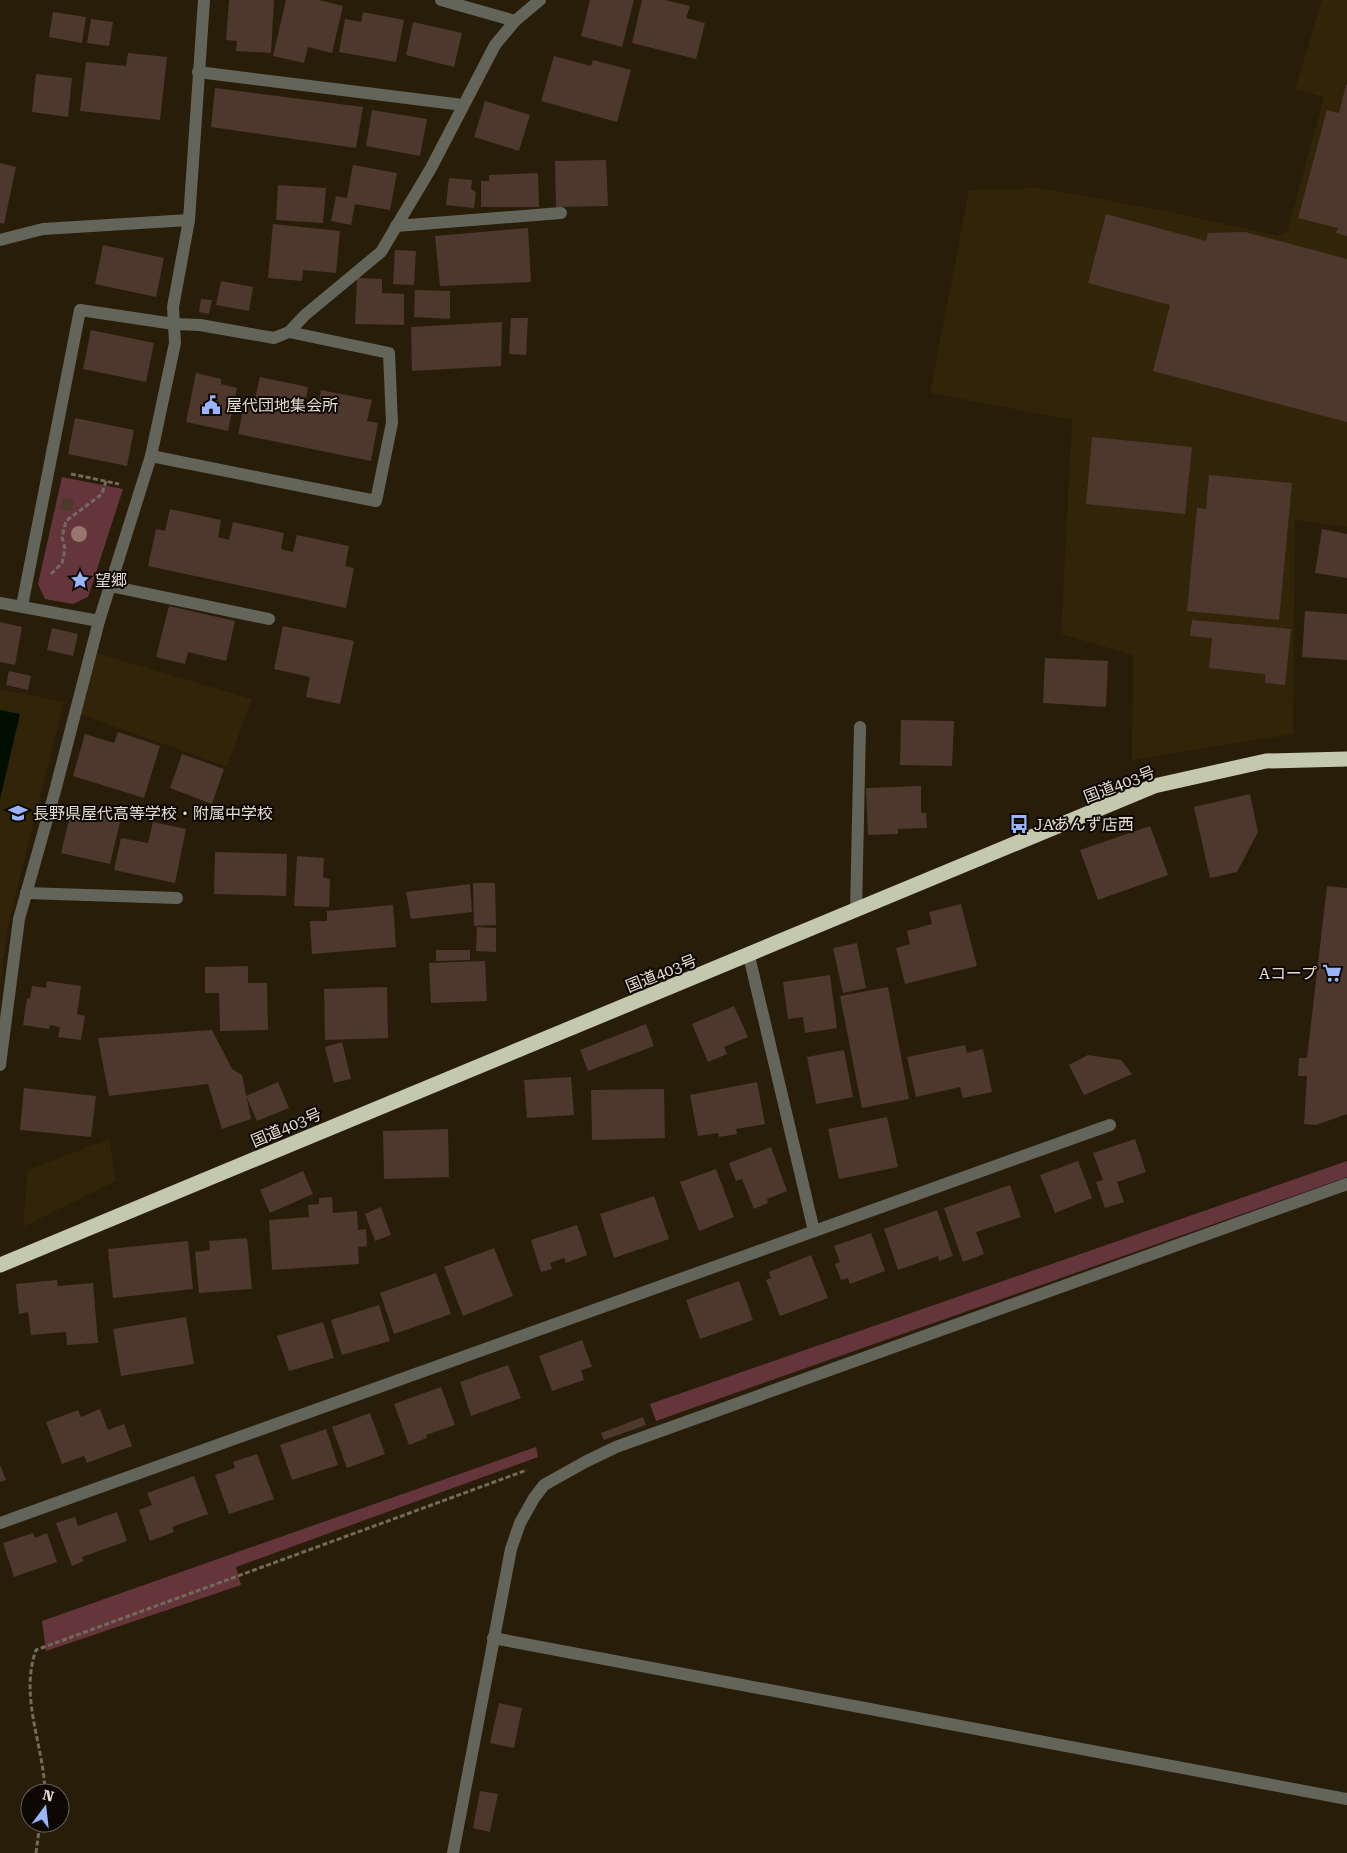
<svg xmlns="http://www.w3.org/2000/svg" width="1347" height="1853" viewBox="0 0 1347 1853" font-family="'Roboto Serif','Noto Sans JP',serif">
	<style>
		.built { fill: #322408 }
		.green { fill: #65353c }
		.water { fill: #000f00 }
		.building { fill: #4e372d }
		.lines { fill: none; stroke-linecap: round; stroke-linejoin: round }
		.path { stroke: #746a59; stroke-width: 3; stroke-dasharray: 5 2.5; stroke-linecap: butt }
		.minor { stroke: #63655a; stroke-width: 12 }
		.highway { stroke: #c4c8ad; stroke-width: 15 }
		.tree { fill: #9a746f }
		.labels { text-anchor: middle; stroke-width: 4; stroke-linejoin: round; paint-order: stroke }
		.poi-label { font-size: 16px; fill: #e4dcd0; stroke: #0d0803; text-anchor: start }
		.street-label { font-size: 16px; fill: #e4dcd0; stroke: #0d0803 }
	</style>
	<rect width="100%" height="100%" fill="#281d09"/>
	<g class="built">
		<polygon points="1322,0 1347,0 1347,527 1295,520 1293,734 1132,760 1133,655 1061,634 1072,420 930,393 969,190 1040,188 1161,210 1279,236 1287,232 1324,97 1295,89"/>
		<polygon points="96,653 252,699 227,767 80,714"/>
		<polygon points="0,689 64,702 8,925 0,986"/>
		<polygon points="109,1139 116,1181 23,1227 28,1170"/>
	</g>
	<g class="green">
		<polygon points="62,477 123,489 88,597 73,604 45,599 38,584"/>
		<polygon points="1347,1161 1347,1177 656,1421 650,1404"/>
		<polygon points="536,1447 538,1457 236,1567 241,1585 46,1651 42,1621"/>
	</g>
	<polygon class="water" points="0,710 20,714 0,799"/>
	<g class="building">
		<polygon points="229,0 274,0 271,53 236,51 237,41 226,40"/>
		<polygon points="286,0 319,0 343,6 332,53 308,47 304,63 273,56"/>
		<polygon points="590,0 634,0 622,47 581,36"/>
		<polygon points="642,0 665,0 690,6 686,18 705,23 696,59 632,43"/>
		<polygon points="53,12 86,17 82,43 49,37"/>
		<polygon points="363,12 404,20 396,62 339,52 345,19 361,22"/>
		<polygon points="91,19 113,22 109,46 87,43"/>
		<polygon points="413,22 462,33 454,67 406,55"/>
		<polygon points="128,53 167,57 160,120 80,111 86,62 126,66"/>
		<polygon points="554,56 591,66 593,60 631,70 617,122 541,101"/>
		<polygon points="36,74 72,78 68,117 32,112"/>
		<polygon points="1346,85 1347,85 1347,236 1336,233 1338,228 1298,218 1327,110 1339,113"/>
		<polygon points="215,88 363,107 356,148 211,127"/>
		<polygon points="485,101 530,115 519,151 474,137"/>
		<polygon points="372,110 427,119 420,156 366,146"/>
		<polygon points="606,160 608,206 556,207 555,161"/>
		<polygon points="0,163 16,167 4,224 0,223"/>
		<polygon points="353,165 397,173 390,210 355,204 351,225 331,221 336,196 347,198"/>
		<polygon points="538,173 539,207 481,207 481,181 489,181 489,175"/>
		<polygon points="449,178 472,180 471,189 476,192 474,208 446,205"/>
		<polygon points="278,185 326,188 323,223 276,220"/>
		<polygon points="1106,214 1206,241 1208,233 1245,232 1347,259 1347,422 1153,371 1170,305 1088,283"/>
		<polygon points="273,224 340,231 336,273 303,270 302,281 268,278"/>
		<polygon points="528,228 531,282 440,286 435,236"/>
		<polygon points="103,245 164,258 156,297 95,284"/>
		<polygon points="395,250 416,251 414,285 393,284"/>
		<polygon points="357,278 382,279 382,293 404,294 404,325 355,324"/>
		<polygon points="221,281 253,287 249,311 216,305"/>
		<polygon points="415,290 450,291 450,319 414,317"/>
		<polygon points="201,299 212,300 209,314 199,312"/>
		<polygon points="511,318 528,318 526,355 509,354"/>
		<polygon points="502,322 501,366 412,371 411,327"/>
		<polygon points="91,330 154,343 146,382 83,369"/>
		<polygon points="196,373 221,379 221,384 237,388 228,431 186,422"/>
		<polygon points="260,377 308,387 305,404 318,406 321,390 372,400 367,421 378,423 371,461 238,434 246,396 255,398"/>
		<polygon points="75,418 134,430 127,466 68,454"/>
		<polygon points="1092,437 1192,447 1185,514 1086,504"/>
		<polygon points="1209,475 1292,483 1279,620 1187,611 1197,508 1206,509"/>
		<polygon points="63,498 74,500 72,511 60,509"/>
		<polygon points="170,509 221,520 218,537 229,540 233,522 284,533 281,549 293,552 297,535 349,546 345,566 354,568 346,608 148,566 156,529 165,531"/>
		<polygon points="1322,529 1347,534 1347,578 1315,573"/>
		<polygon points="169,606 235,621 226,661 188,652 185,664 156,657"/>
		<polygon points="1305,611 1347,614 1347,660 1302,657"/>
		<polygon points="1192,620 1291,629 1285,685 1265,683 1265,674 1209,668 1212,638 1190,636"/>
		<polygon points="0,622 22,627 15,665 0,662"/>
		<polygon points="283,626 354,641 340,704 306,697 310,677 274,669"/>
		<polygon points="52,628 78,634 73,656 47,650"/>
		<polygon points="1045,658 1108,661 1106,707 1043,703"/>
		<polygon points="9,671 31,676 28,690 6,685"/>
		<polygon points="901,720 954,721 952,766 900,765"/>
		<polygon points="118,732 160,746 144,798 73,776 85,734 114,743"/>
		<polygon points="182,754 224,769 212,804 170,788"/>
		<polygon points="921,786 921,813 926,813 927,828 898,829 898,834 868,835 866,788"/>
		<polygon points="1250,794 1258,832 1237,872 1210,878 1194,807"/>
		<polygon points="72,807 121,818 110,864 61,853"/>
		<polygon points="153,822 186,829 175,883 114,870 121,838 148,843"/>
		<polygon points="1150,826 1168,875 1098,900 1080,850"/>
		<polygon points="215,852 287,854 286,896 214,894"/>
		<polygon points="297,856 324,858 323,877 330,879 329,907 294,906"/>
		<polygon points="473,883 495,883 496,925 474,926"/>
		<polygon points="470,884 472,912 411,919 406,892"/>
		<polygon points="1327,886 1347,888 1347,1114 1316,1125 1304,1124 1307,1076 1298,1076 1299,1058 1307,1058"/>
		<polygon points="961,904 977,966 905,984 896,948 910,944 907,931 932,924 929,912"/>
		<polygon points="393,905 396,947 312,954 310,921 327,921 327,911"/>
		<polygon points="477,927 496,928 496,952 476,951"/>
		<polygon points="857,943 866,988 843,993 833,948"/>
		<polygon points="436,950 470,950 470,960 436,961"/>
		<polygon points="485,961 487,1001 431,1003 429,963"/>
		<polygon points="248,966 248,983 267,983 268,1030 220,1031 219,993 205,993 205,967"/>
		<polygon points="830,975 837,1028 805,1033 803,1017 788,1019 783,982"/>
		<polygon points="47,981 81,986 77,1014 85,1016 81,1040 58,1037 60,1027 50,1025 49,1029 23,1025 27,998 30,999 32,986 46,988"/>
		<polygon points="387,987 388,1038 325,1040 324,989"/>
		<polygon points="888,987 909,1099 862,1108 840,996"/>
		<polygon points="734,1006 748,1037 724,1047 727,1054 708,1062 692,1024"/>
		<polygon points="646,1024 654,1046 588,1071 580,1050"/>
		<polygon points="212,1030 232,1069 242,1075 251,1119 222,1129 208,1084 109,1096 98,1038"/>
		<polygon points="342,1042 351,1079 334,1083 325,1047"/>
		<polygon points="965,1045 967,1053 983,1049 992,1092 963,1098 960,1087 916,1097 907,1057"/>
		<polygon points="844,1050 853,1097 816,1104 807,1057"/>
		<polygon points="1088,1055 1121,1060 1132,1074 1084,1095 1069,1065"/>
		<polygon points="571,1077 574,1115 527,1118 524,1080"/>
		<polygon points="278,1082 289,1108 257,1121 246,1096"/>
		<polygon points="757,1082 765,1124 736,1129 737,1134 719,1137 718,1133 698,1136 690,1095"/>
		<polygon points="24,1088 96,1096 91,1137 20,1130"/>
		<polygon points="664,1089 665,1138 592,1140 591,1090"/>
		<polygon points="887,1117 898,1167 839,1179 828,1129"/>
		<polygon points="448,1129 449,1177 384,1179 383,1131"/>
		<polygon points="1135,1139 1146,1172 1117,1182 1124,1202 1105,1208 1096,1182 1103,1180 1093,1153"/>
		<polygon points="771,1147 787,1191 767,1199 768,1203 754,1209 742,1179 736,1181 729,1163"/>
		<polygon points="1078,1161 1092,1198 1055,1213 1040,1175"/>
		<polygon points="716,1169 734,1217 699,1231 680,1182"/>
		<polygon points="303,1171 313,1194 270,1213 260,1190"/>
		<polygon points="1010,1185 1021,1217 976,1232 984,1254 963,1262 944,1208"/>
		<polygon points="654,1196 669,1239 614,1258 600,1214"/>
		<polygon points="332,1197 333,1213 357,1211 358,1230 366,1229 367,1246 358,1247 359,1264 272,1270 269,1220 309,1217 308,1205 319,1204 319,1198"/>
		<polygon points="381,1207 391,1235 375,1241 365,1214"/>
		<polygon points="937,1210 953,1256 939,1261 938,1256 898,1270 884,1229"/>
		<polygon points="577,1225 587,1255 566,1263 564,1258 550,1263 552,1269 541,1272 531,1240"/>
		<polygon points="871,1233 885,1271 850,1284 848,1278 841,1280 835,1264 840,1262 834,1246"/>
		<polygon points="247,1238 252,1289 199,1293 195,1252 210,1250 209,1241"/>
		<polygon points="188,1241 193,1289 113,1298 108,1249"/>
		<polygon points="494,1248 513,1296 463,1316 444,1267"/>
		<polygon points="811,1255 828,1298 780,1316 766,1280 771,1278 769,1272"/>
		<polygon points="436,1273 451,1314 394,1334 380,1293"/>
		<polygon points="57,1280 58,1286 93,1283 98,1343 67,1345 66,1332 31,1335 28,1312 19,1314 16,1284"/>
		<polygon points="739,1281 753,1320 700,1339 686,1300"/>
		<polygon points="379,1305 390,1341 342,1355 331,1320"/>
		<polygon points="186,1317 194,1364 121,1376 113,1329"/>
		<polygon points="323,1322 334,1358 289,1371 277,1336"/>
		<polygon points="582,1340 592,1367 581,1370 584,1380 552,1391 539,1356"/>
		<polygon points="508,1365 521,1398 471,1416 460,1382"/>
		<polygon points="441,1387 455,1425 426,1435 427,1438 409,1445 394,1404"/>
		<polygon points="100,1409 108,1430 124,1424 132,1446 87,1463 84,1456 62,1464 46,1422 78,1410 81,1417"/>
		<polygon points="370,1413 385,1454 347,1468 332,1427"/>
		<polygon points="643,1417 646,1425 604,1440 601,1433"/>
		<polygon points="326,1429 338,1465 292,1480 280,1445"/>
		<polygon points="257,1454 274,1499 229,1514 215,1475 235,1468 233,1462"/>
		<polygon points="0,1465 6,1480 0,1482"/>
		<polygon points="194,1476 208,1514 172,1527 174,1532 150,1541 139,1510 152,1505 147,1493"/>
		<polygon points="117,1512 127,1541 82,1557 84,1561 72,1566 56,1523 75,1517 78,1526"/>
		<polygon points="33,1533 35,1538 47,1533 57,1562 14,1577 3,1543"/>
		<polygon points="499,1703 522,1708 514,1748 490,1743"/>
		<polygon points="480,1791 498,1794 490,1832 473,1828"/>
	</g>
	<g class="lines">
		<g class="path">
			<polyline points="71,474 119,484"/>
			<polyline points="51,574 62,563 65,549 62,537 66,521 102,494 106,481"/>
			<path d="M45,1793C44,1745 19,1698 36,1650L527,1470"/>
			<polyline points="36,1853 40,1823"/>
		</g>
		<g class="minor">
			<polyline points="441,0 515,21"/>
			<polyline points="198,72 463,105"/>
			<polyline points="396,226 561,213"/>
			<polyline points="0,240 43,229 189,220"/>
			<polyline points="151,456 376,501 392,423 389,353 289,332"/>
			<polyline points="110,586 269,619"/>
			<polyline points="0,603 99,621"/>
			<polyline points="22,606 80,310 174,324 200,325 274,338 289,332 305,315 381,252 431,168 495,45 515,21 540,0"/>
			<polyline points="26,893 177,898"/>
			<polyline points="856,911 860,727"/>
			<polyline points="749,956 814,1231"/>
			<polyline points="0,1065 19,919 55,791 99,621 151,456 175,343 173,307 189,220 204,0"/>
			<polyline points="0,1523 1110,1125"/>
			<polyline points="493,1638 1347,1799"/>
			<polyline points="453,1853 511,1549 520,1523 534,1498 544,1485 585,1462 616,1447 1347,1184"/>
		</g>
		<polyline class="highway" points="0,1265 1154,786 1266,761 1347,759"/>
	</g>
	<circle class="tree" cx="79" cy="534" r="8"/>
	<defs>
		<g id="civic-bare" transform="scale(1.5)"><path d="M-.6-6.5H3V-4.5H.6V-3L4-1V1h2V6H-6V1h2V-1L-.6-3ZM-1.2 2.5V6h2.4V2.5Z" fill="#9bb5fd" stroke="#0d0803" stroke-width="2.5" paint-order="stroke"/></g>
		<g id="sight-bare" transform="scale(1.5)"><path d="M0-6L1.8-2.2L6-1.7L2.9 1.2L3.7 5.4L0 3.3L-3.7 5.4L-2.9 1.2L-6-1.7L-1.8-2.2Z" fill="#9bb5fd" stroke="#0d0803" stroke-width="2.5" paint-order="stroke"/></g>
		<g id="school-bare" transform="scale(1.5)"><path d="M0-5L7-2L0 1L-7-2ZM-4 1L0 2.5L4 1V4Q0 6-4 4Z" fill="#9bb5fd" stroke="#0d0803" stroke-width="2.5" paint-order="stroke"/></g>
		<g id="bus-bare" transform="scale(1.5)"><path d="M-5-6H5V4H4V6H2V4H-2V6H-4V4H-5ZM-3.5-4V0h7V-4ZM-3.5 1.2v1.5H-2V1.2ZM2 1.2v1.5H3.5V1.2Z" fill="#9bb5fd" stroke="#0d0803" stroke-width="2.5" paint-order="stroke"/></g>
		<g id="supermarket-bare" transform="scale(1.5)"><path d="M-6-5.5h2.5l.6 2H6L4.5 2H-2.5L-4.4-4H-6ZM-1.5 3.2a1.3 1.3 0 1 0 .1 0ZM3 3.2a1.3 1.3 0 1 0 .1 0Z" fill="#9bb5fd" stroke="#0d0803" stroke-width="2.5" paint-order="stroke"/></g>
	</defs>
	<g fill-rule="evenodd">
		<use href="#civic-bare" x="211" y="405"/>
		<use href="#sight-bare" x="80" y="580"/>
		<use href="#school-bare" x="18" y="813"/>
		<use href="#bus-bare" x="1019" y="824"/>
		<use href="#supermarket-bare" x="1332" y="973"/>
	</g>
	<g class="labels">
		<g class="poi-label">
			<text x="226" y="411">屋代団地集会所</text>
			<text x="95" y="586">望郷</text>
			<text x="33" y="819">長野県屋代高等学校・附属中学校</text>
			<text x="1034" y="830">JAあんず店西</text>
			<text x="1317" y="979" text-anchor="end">Aコープ</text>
		</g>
		<g class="street-label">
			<text transform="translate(1119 784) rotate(-21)" y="6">国道403号</text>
			<text transform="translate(661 973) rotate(-22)" y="6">国道403号</text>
			<text transform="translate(286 1127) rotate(-23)" y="6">国道403号</text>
		</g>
	</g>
	<g transform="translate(45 1808) rotate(15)"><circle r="24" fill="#0d0803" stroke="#635d55"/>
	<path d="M0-4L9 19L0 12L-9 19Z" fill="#9bb5fd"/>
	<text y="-8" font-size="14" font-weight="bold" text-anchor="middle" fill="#e4dcd0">N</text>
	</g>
</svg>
